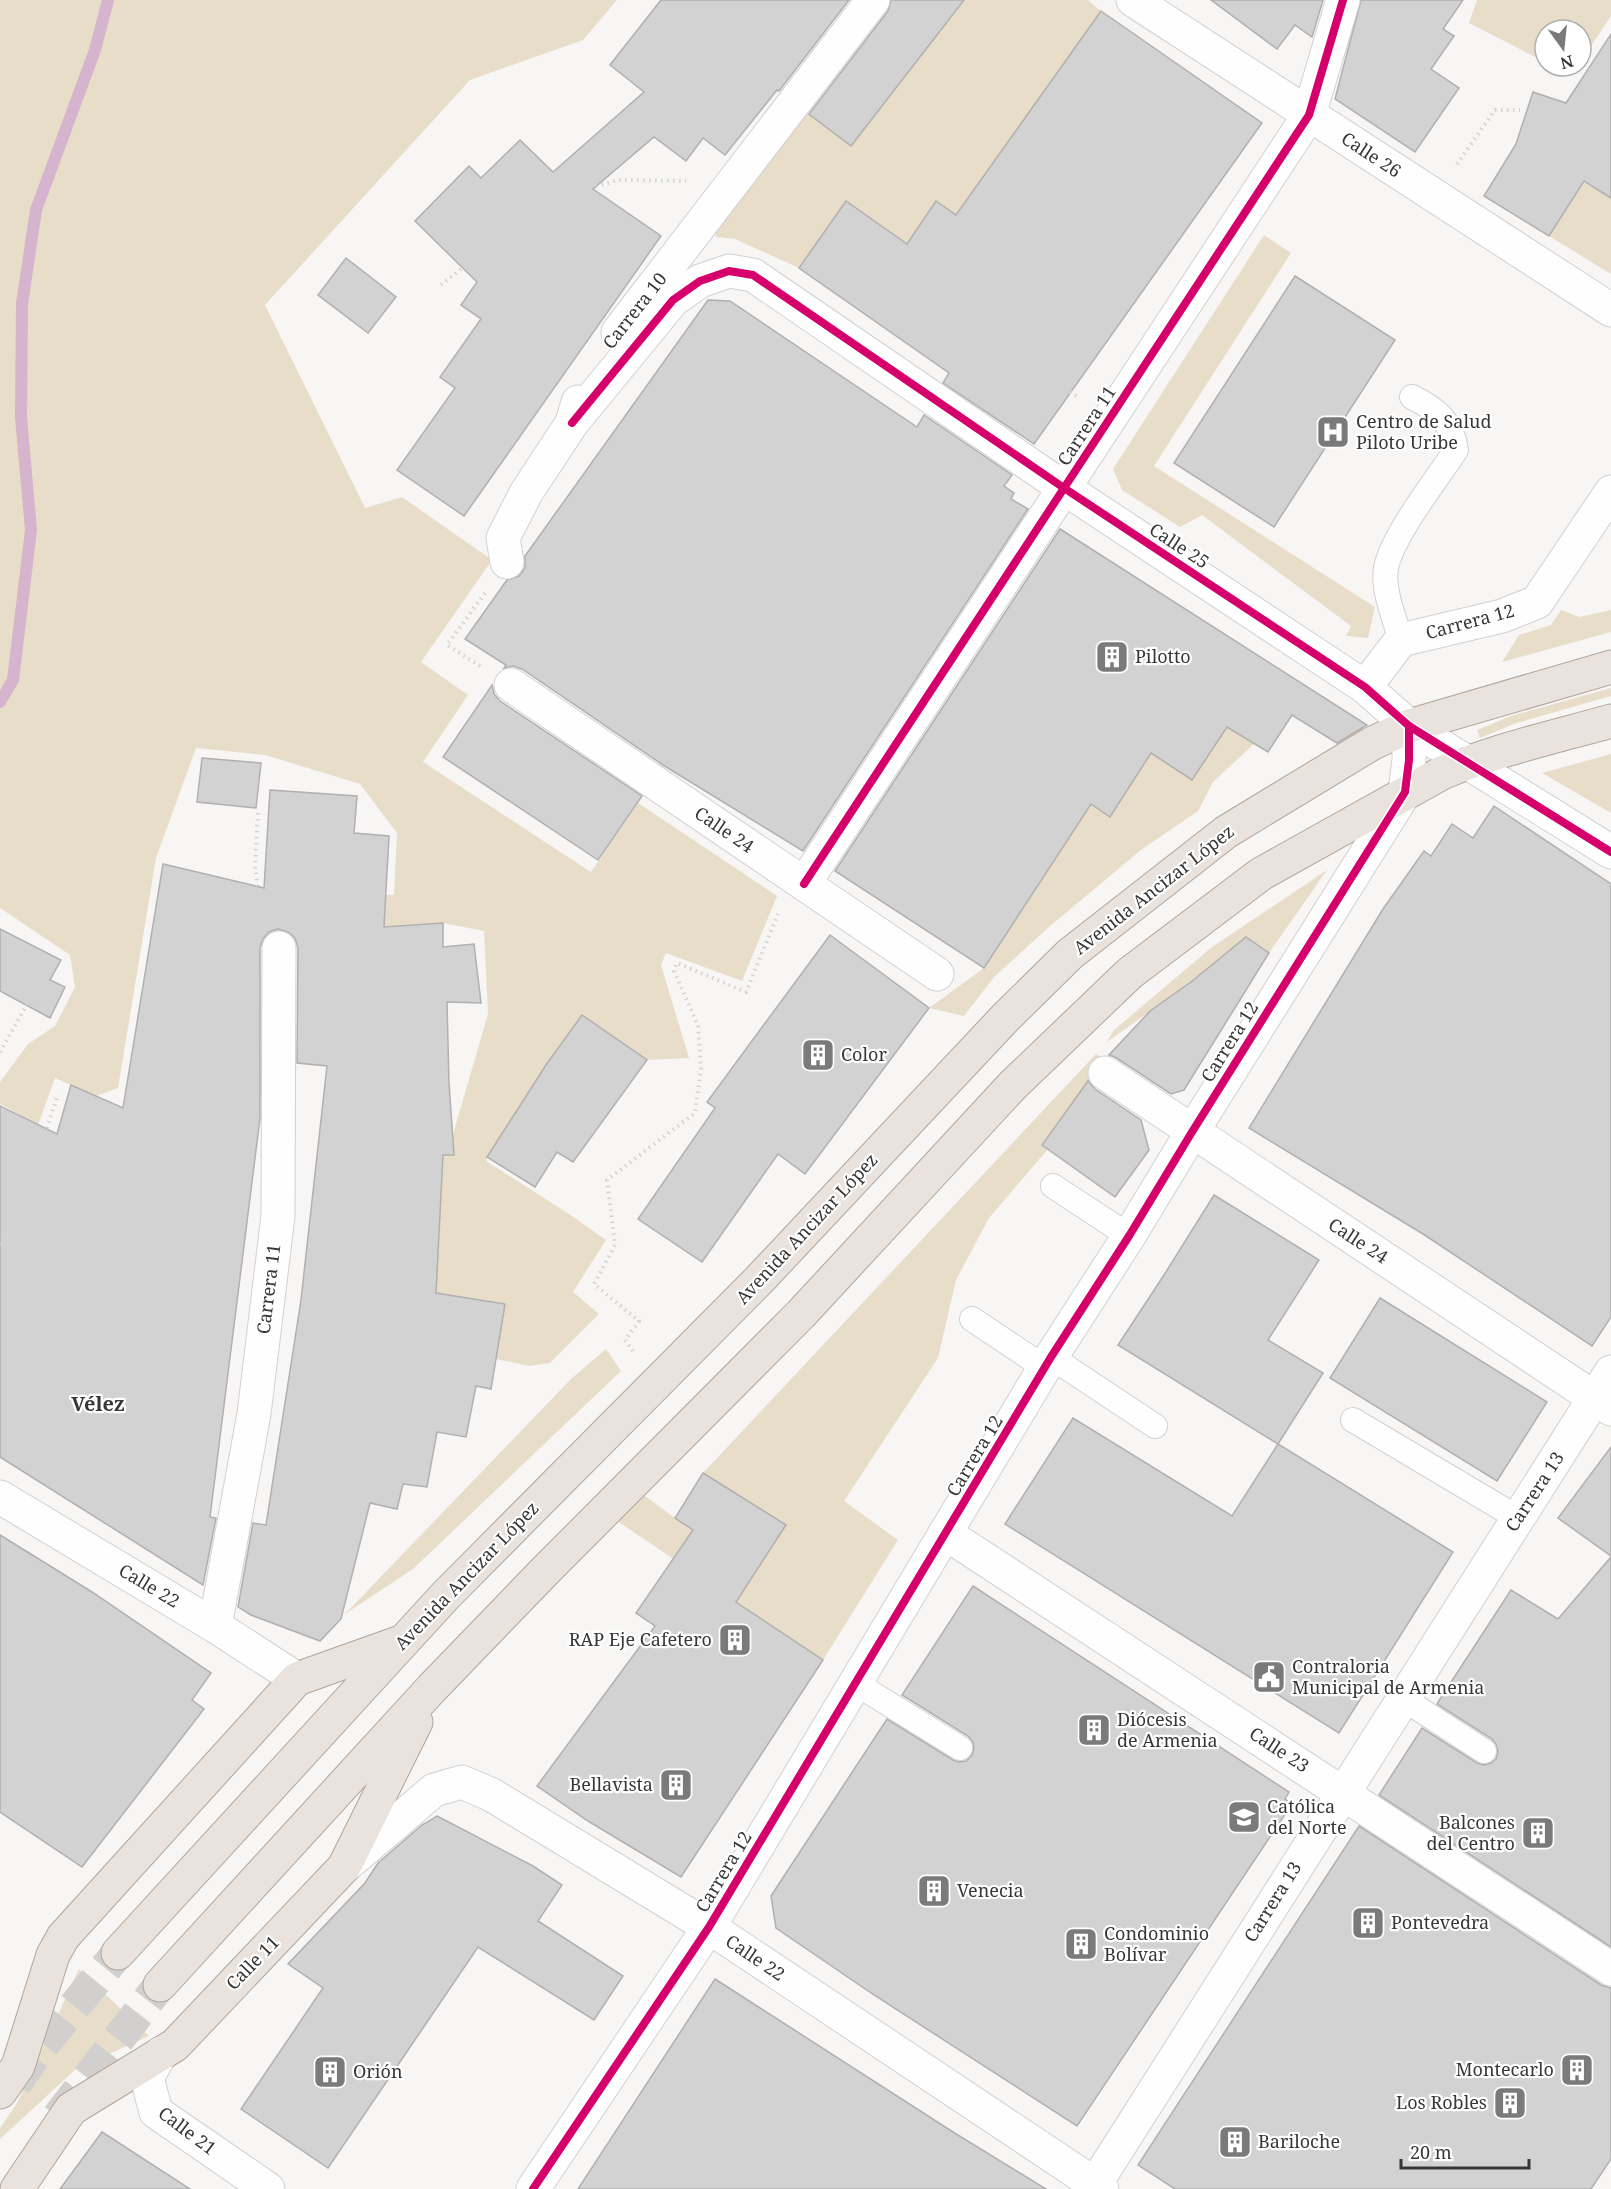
<svg xmlns="http://www.w3.org/2000/svg" width="1611" height="2189" viewBox="0 0 1611 2189" font-family="'Noto Serif',serif">
	<style>
		.green { fill: #e8ddc9 }
		.lines { fill: none; stroke-linecap: round; stroke-linejoin: round }
		.stream { stroke: #d5b4cd; stroke-width: 12 }
		.building { fill: #d3d2d2; stroke: #b1afaf; stroke-width: 1.5 }
		.primary-tunnel { stroke: #d1d0cf; stroke-width: 33; stroke-dasharray: 33 16; stroke-linecap: butt }
		.service-casing { stroke: #d2d1d1; stroke-width: 26 }
		.minor-casing { stroke: #d2d1d1; stroke-width: 35 }
		.primary-casing { stroke: #b0a59b; stroke-width: 35 }
		.path { stroke: #d3d3d2; stroke-width: 4; stroke-dasharray: 1.5 4.5; stroke-linecap: butt }
		.service { stroke: #fefefe; stroke-width: 24 }
		.minor { stroke: #fefefe; stroke-width: 33 }
		.primary { stroke: #e9e2dd; stroke-width: 33 }
		.cycleway-casing { stroke: #fff; stroke-width: 11 }
		.cycleway { stroke: #d6006c; stroke-width: 8 }
		.labels { text-anchor: middle; stroke-width: 4.5; stroke-linejoin: round; paint-order: stroke }
		.street-label { font-size: 18px; fill: #383737; stroke: #fff }
		.poi-label { font-size: 18px; fill: #383737; stroke: #fff; text-anchor: start }
		.neighbourhood-label { font-size: 20px; font-weight: bold; fill: #383737; stroke: #fff }
	</style>
	<rect width="100%" height="100%" fill="#f7f6f5"/>
	<g class="green">
		<polygon points="0,0 617,0 583,40 470,80 265,305 365,508 402,497 492,560 421,662 468,695 423,762 591,872 638,803 777,896 742,981 666,953 661,965 689,1058 647,1060 582,1015 530,1090 486,1161 569,1214 606,1240 573,1292 599,1314 550,1363 529,1366 496,1359 505,1304 435,1293 444,1134 453,1134 488,1014 484,931 443,923 313,931 271,931 270,890 394,895 397,833 360,784 265,755 196,748 156,858 118,1088 96,1096 55,1078 38,1125 0,1104 0,1082 28,1044 55,1026 75,987 70,955 0,908"/>
		<polygon points="964,0 1088,0 1101,11 957,216 936,202 907,244 846,202 799,268 735,239 716,237 715,227 805,111 851,146"/>
		<polygon points="1477,0 1611,0 1611,16 1581,61 1581,30 1545,30 1545,62 1469,23"/>
		<polygon points="1583,182 1611,198 1611,274 1549,236"/>
		<polygon points="1264,235 1291,253 1154,466 1375,607 1368,638 1346,636 1351,626 1202,515 1180,527 1122,490 1113,469"/>
		<polygon points="1561,610 1579,617 1611,610 1611,632 1502,662 1519,635 1551,625"/>
		<polygon points="1611,688 1611,696 1514,724 1480,738 1477,730 1511,716"/>
		<polygon points="1227,726 1254,744 1213,782 1198,811 1141,850 1049,927 994,977 964,1016 929,1008 984,968 1091,804 1109,816 1151,753 1192,780"/>
		<polygon points="1611,754 1611,813 1542,773"/>
		<polygon points="1327,870 1269,953 1246,937 1191,982 1107,1042 1114,1030 1212,947"/>
		<polygon points="1096,1054 1107,1061 1094,1081 1085,1085 1042,1144 1048,1149 989,1218 956,1280 938,1358 844,1501 898,1540 823,1660 604,1512 630,1485 675,1518 757,1570 786,1525 703,1473"/>
		<polygon points="606,1349 621,1371 413,1569 345,1614 571,1379"/>
		<polygon points="79,1969 149,2036 76,2069 0,2139 0,2128 17,2103"/>
	</g>
	<g class="lines">
		<polyline class="stream" points="0,702 13,680 31,530 21,417 22,304 36,210 95,50 108,0"/>
	</g>
	<g class="building">
		<polygon points="661,0 849,0 779,91 777,90 725,155 703,138 686,161 654,137 593,189 661,236 464,516 397,470 455,388 440,377 481,319 461,305 477,282 415,221 469,166 481,178 520,140 553,172 644,92 610,65"/>
		<polygon points="891,0 964,0 851,146 809,114 888,11"/>
		<polygon points="1211,0 1323,0 1312,37 1295,25 1277,49"/>
		<polygon points="1361,0 1463,0 1443,29 1454,36 1431,69 1459,88 1415,152 1335,99"/>
		<polygon points="1101,11 1262,123 1034,444 943,383 949,373 799,268 846,201 907,244 936,201 956,215"/>
		<polygon points="1611,34 1611,198 1584,181 1549,236 1484,196 1516,144 1533,92 1566,103"/>
		<polygon points="346,258 396,297 368,333 318,295"/>
		<polygon points="1295,276 1395,340 1274,527 1174,463"/>
		<polygon points="708,300 730,301 917,427 924,415 1012,475 1004,486 1014,493 1011,499 1028,509 803,851 663,765 522,669 513,666 504,668 506,665 465,639 507,580 519,576 525,568 525,556"/>
		<polygon points="1060,529 1367,725 1337,743 1292,715 1268,752 1227,727 1192,780 1151,753 1110,817 1091,804 984,968 835,871"/>
		<polygon points="492,685 494,694 500,701 642,796 598,860 443,757"/>
		<polygon points="202,758 261,763 256,808 197,802"/>
		<polygon points="270,790 357,796 354,833 389,836 384,927 443,923 443,947 474,944 481,1003 447,1002 449,1083 454,1155 443,1155 436,1293 505,1304 491,1389 476,1386 466,1437 437,1432 427,1487 403,1484 397,1509 370,1503 341,1619 320,1641 251,1615 238,1607 253,1523 266,1525 301,1300 327,1066 297,1063 298,948 295,938 288,932 278,929 269,932 263,939 260,948 260,1118 210,1517 216,1518 203,1585 0,1457 0,1106 57,1134 71,1085 123,1108 163,864 264,888"/>
		<polygon points="1494,806 1611,884 1611,1317 1592,1346 1423,1234 1249,1128 1383,909 1424,851 1431,856 1452,824 1473,838"/>
		<polygon points="0,929 61,960 50,980 65,987 50,1018 0,991"/>
		<polygon points="830,935 929,1008 805,1174 778,1154 702,1262 638,1219 715,1108 707,1102"/>
		<polygon points="1246,937 1269,953 1184,1090 1171,1094 1115,1057 1109,1055 1150,1011 1191,982"/>
		<polygon points="582,1015 647,1060 573,1162 557,1152 535,1187 487,1157 546,1065"/>
		<polygon points="1088,1081 1095,1089 1141,1120 1149,1150 1115,1197 1042,1145"/>
		<polygon points="1214,1195 1319,1260 1268,1340 1323,1373 1278,1444 1453,1552 1339,1733 1005,1524 1073,1418 1232,1516 1278,1444 1118,1345 1164,1275"/>
		<polygon points="1380,1298 1547,1402 1497,1481 1330,1378"/>
		<polygon points="1611,1447 1611,1556 1558,1518"/>
		<polygon points="703,1473 786,1525 736,1602 823,1660 681,1877 588,1821 537,1786 655,1626 636,1613 693,1530 675,1518"/>
		<polygon points="0,1535 92,1592 211,1673 192,1700 204,1709 82,1867 0,1812"/>
		<polygon points="1611,1557 1611,1947 1379,1795 1422,1728 1477,1763 1484,1765 1491,1763 1496,1759 1498,1751 1496,1744 1492,1739 1437,1704 1440,1699 1511,1590 1558,1619"/>
		<polygon points="973,1586 1289,1792 1285,1799 1292,1804 1077,2126 871,1993 776,1928 771,1896 887,1719 953,1760 959,1762 966,1761 972,1755 974,1748 973,1742 968,1736 902,1695"/>
		<polygon points="437,1816 533,1866 562,1885 538,1921 623,1976 594,2020 478,1947 328,2168 241,2109 323,1988 288,1964 365,1883 378,1863 422,1825"/>
		<polygon points="1359,1826 1601,1985 1611,1988 1611,2159 1591,2189 1175,2189 1138,2165"/>
		<polygon points="715,1979 953,2132 1046,2189 578,2189"/>
		<polygon points="102,2132 190,2189 60,2189"/>
	</g>
	<g class="lines">
		<g class="primary-tunnel">
			<polyline points="15,2084 37,2052 118,1953"/>
			<polyline points="58,2117 160,1985"/>
		</g>
		<g class="service-casing">
			<g id="service">
				<path d="M1401,640C1395,620 1382,589 1386,568C1392,536 1437,479 1456,450C1452,421 1436,409 1412,397"/>
				<polyline points="1053,1186 1129,1236"/>
				<polyline points="972,1319 1045,1368"/>
				<polyline points="1051,1357 1155,1426"/>
				<polyline points="1353,1420 1518,1518"/>
				<polyline points="855,1683 960,1748"/>
				<polyline points="1402,1698 1484,1751"/>
			</g>
		</g>
		<g class="minor-casing">
			<g id="minor">
				<polyline points="1133,0 1611,310"/>
				<polyline points="618,332 873,0"/>
				<polyline points="572,423 673,300 700,281 729,271 753,275 1064,488 1365,687 1409,726 1611,852"/>
				<polyline points="507,562 503,538 526,493 572,423 578,402"/>
				<polyline points="511,685 937,974"/>
				<polyline points="1365,687 1401,640 1502,616 1537,602 1611,492"/>
				<polyline points="804,884 1309,115 1343,0"/>
				<polyline points="1105,1073 1611,1409"/>
				<polyline points="0,1497 215,1626 297,1679"/>
				<polyline points="945,1533 1611,1969"/>
				<polyline points="215,1626 254,1414 278,1216 279,948"/>
				<polyline points="344,1867 434,1790 462,1782 492,1795 709,1927 1102,2189"/>
				<polyline points="161,2053 147,2078 156,2112 268,2189"/>
				<polyline points="533,2189 709,1927 1051,1357 1129,1236 1192,1132 1405,792 1409,760 1409,726"/>
				<polyline points="1092,2189 1611,1372"/>
			</g>
		</g>
		<g class="primary-casing">
			<g id="primary">
				<polyline points="118,1953 446,1595 759,1280 1005,1018 1070,954 1226,832 1371,744 1409,726 1611,667"/>
				<path d="M160,1985L432,1688L544,1572L801,1314L1013,1085L1130,973L1261,874L1442,773C1496,750 1554,737 1611,721"/>
				<polyline points="0,2092 18,2066 53,1955 63,1937 297,1679 398,1643"/>
				<polyline points="17,2189 71,2109 175,2045 344,1867 416,1722"/>
			</g>
		</g>
		<g class="path">
			<polyline points="1457,164 1495,110 1520,110"/>
			<polyline points="441,285 536,209 569,194 618,180 686,181"/>
			<polyline points="947,306 1079,398"/>
			<polyline points="480,666 447,645 485,593"/>
			<polyline points="258,813 255,867 261,913"/>
			<polyline points="0,1052 38,985 3,963"/>
			<polyline points="0,1245 28,1187 58,1094"/>
			<polyline points="633,1351 625,1340 639,1321 594,1284 615,1245 607,1180 695,1113 701,1068 698,1026 674,971 677,963 746,992 778,914"/>
		</g>
		<use href="#service" class="service"/>
		<use href="#minor" class="minor"/>
		<use href="#primary" class="primary"/>
		<g class="cycleway-casing">
			<g id="cycleway">
				<polyline points="572,423 673,300 700,281 729,271 753,275 1064,488 1365,687 1409,726 1611,852"/>
				<polyline points="804,884 1309,115 1343,0"/>
				<polyline points="533,2189 709,1927 1051,1357 1129,1236 1192,1132 1405,792 1409,760 1409,726"/>
			</g>
		</g>
		<use href="#cycleway" class="cycleway"/>
	</g>
	<defs>
		<g id="hospital-square" transform="scale(1.725)"><rect x="-9" y="-9" width="18" height="18" rx="4" fill="#7b7a7a" stroke="#fff"/><path d="M-5-5h3v3.5h4V-5h3V5h-3V1.5h-4V5h-3Z" fill="#fff"/></g>
		<g id="building-square" transform="scale(1.725)"><rect x="-9" y="-9" width="18" height="18" rx="4" fill="#7b7a7a" stroke="#fff"/><path d="M-4-6H4V6H1V3H-1V6H-4ZM-2.5-4.3h1.7v1.8h-1.7ZM.8-4.3h1.7v1.8H.8ZM-2.5-1h1.7V.8h-1.7ZM.8-1h1.7V.8H.8Z" fill="#fff"/></g>
		<g id="civic-square" transform="scale(1.725)"><rect x="-9" y="-9" width="18" height="18" rx="4" fill="#7b7a7a" stroke="#fff"/><path d="M-.6-6.5H3V-4.5H.6V-3L4-1V1h2V6H-6V1h2V-1L-.6-3ZM-1.2 2.5V6h2.4V2.5Z" fill="#fff"/></g>
		<g id="university-square" transform="scale(1.725)"><rect x="-9" y="-9" width="18" height="18" rx="4" fill="#7b7a7a" stroke="#fff"/><path d="M0-5L7-2L0 1L-7-2ZM-4 1L0 2.5L4 1V4Q0 6-4 4Z" fill="#fff"/></g>
	</defs>
	<g fill-rule="evenodd">
		<use href="#hospital-square" x="1333" y="432"/>
		<use href="#building-square" x="1112" y="657"/>
		<use href="#building-square" x="818" y="1055"/>
		<use href="#building-square" x="735" y="1640"/>
		<use href="#civic-square" x="1269" y="1677"/>
		<use href="#building-square" x="1094" y="1730"/>
		<use href="#building-square" x="676" y="1785"/>
		<use href="#university-square" x="1244" y="1817"/>
		<use href="#building-square" x="1538" y="1833"/>
		<use href="#building-square" x="934" y="1891"/>
		<use href="#building-square" x="1368" y="1923"/>
		<use href="#building-square" x="1081" y="1944"/>
		<use href="#building-square" x="1577" y="2070"/>
		<use href="#building-square" x="330" y="2072"/>
		<use href="#building-square" x="1510" y="2103"/>
		<use href="#building-square" x="1235" y="2142"/>
	</g>
	<g class="labels">
		<g class="street-label">
			<text transform="translate(1371 155) rotate(33)" y="6">Calle 26</text>
			<text transform="translate(635 311) rotate(-52)" y="6">Carrera 10</text>
			<text transform="translate(1087 426) rotate(-57)" y="6">Carrera 11</text>
			<text transform="translate(1179 546) rotate(33)" y="6">Calle 25</text>
			<text transform="translate(1470 622) rotate(-15)" y="6">Carrera 12</text>
			<text transform="translate(724 830) rotate(34)" y="6">Calle 24</text>
			<text transform="translate(1154 890) rotate(-38)" y="6">Avenida Ancizar López</text>
			<text transform="translate(1230 1042) rotate(-58)" y="6">Carrera 12</text>
			<text transform="translate(807 1229) rotate(-47)" y="6">Avenida Ancizar López</text>
			<text transform="translate(1358 1241) rotate(33)" y="6">Calle 24</text>
			<text transform="translate(269 1289) rotate(-83)" y="6">Carrera 11</text>
			<text transform="translate(975 1456) rotate(-59)" y="6">Carrera 12</text>
			<text transform="translate(1535 1492) rotate(-57)" y="6">Carrera 13</text>
			<text transform="translate(467 1576) rotate(-46)" y="6">Avenida Ancizar López</text>
			<text transform="translate(149 1586) rotate(31)" y="6">Calle 22</text>
			<text transform="translate(1279 1750) rotate(33)" y="6">Calle 23</text>
			<text transform="translate(724 1872) rotate(-59)" y="6">Carrera 12</text>
			<text transform="translate(1273 1902) rotate(-58)" y="6">Carrera 13</text>
			<text transform="translate(755 1958) rotate(34)" y="6">Calle 22</text>
			<text transform="translate(253 1963) rotate(-46)" y="6">Calle 11</text>
			<text transform="translate(187 2131) rotate(37)" y="6">Calle 21</text>
		</g>
		<g class="poi-label">
			<text x="1356" y="428">Centro de Salud<tspan x="1356" dy="21">Piloto Uribe</tspan></text>
			<text x="1135" y="663">Pilotto</text>
			<text x="841" y="1061">Color</text>
			<text x="712" y="1646" text-anchor="end">RAP Eje Cafetero</text>
			<text x="1292" y="1673">Contraloria<tspan x="1292" dy="21">Municipal de Armenia</tspan></text>
			<text x="1117" y="1726">Diócesis<tspan x="1117" dy="21">de Armenia</tspan></text>
			<text x="653" y="1791" text-anchor="end">Bellavista</text>
			<text x="1267" y="1813">Católica<tspan x="1267" dy="21">del Norte</tspan></text>
			<text x="1515" y="1829" text-anchor="end">Balcones<tspan x="1515" dy="21">del Centro</tspan></text>
			<text x="957" y="1897">Venecia</text>
			<text x="1391" y="1929">Pontevedra</text>
			<text x="1104" y="1940">Condominio<tspan x="1104" dy="21">Bolívar</tspan></text>
			<text x="1554" y="2076" text-anchor="end">Montecarlo</text>
			<text x="353" y="2078">Orión</text>
			<text x="1487" y="2109" text-anchor="end">Los Robles</text>
			<text x="1258" y="2148">Bariloche</text>
		</g>
		<g class="neighbourhood-label">
			<text x="98" y="1411">Vélez</text>
		</g>
	</g>
	<g transform="translate(1563 48) rotate(165)"><circle r="28" fill="#ffffff" stroke="#afafaf" stroke-width="1.5"/>
	<path d="M0-4.5L10 22L0 15L-10 22Z" fill="#7b7a7a"/>
	<text y="-9" font-size="16" font-weight="bold" text-anchor="middle" fill="#383737">N</text>
	</g>
	<path d="M1401 2159v9h128v-9" fill="none" stroke="#383737" stroke-width="3"/>
	<text x="1410" y="2159" font-size="18" fill="#383737" stroke="#ffffff" stroke-width="4.5" paint-order="stroke">20 m</text>
</svg>
